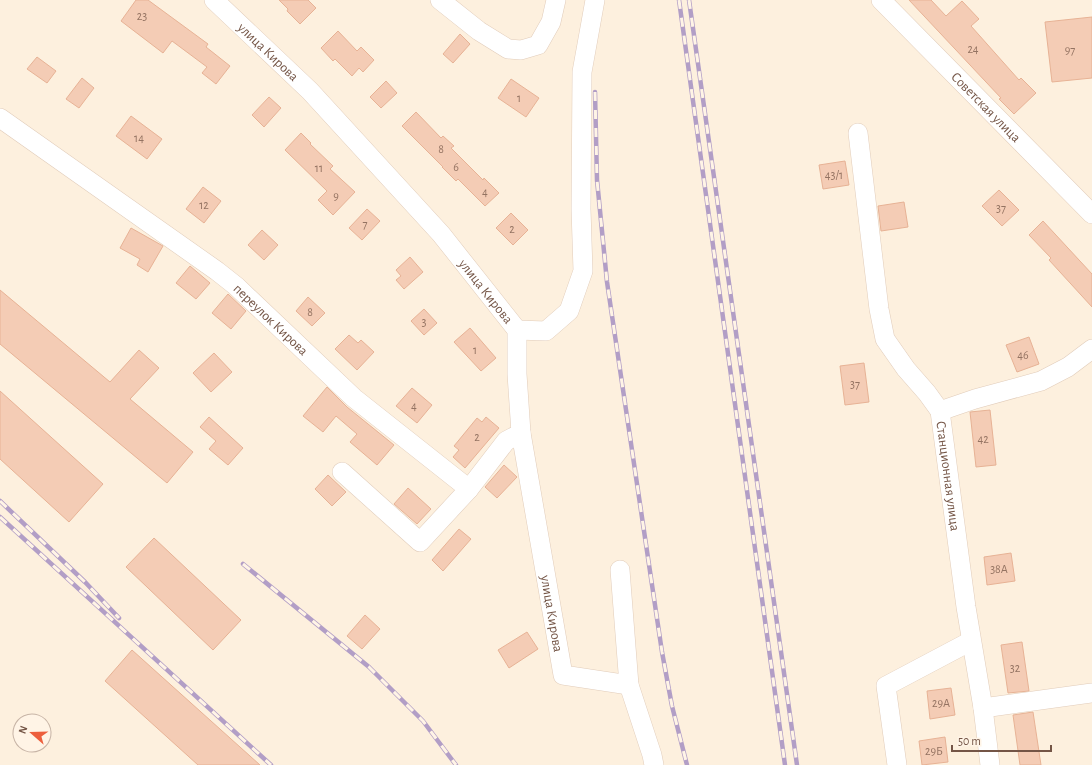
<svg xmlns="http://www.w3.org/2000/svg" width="1092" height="765" viewBox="0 0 1092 765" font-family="'Alegreya Sans',sans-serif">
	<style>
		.building { fill: #f4ccb5; stroke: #e7b295 }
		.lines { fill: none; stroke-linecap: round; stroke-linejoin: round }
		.minor-casing { stroke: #e1ccba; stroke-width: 20 }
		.minor { stroke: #fff; stroke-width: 19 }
		.rail-casing { stroke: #b29ec6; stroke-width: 4.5 }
		.rail { stroke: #fff4e6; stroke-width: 3; stroke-dasharray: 9; stroke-linecap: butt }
		.labels { text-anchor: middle; stroke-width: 3; stroke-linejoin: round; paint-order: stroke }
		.number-label { font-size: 12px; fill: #947362 }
		.street-label { font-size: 14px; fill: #745546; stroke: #fff4e6 }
	</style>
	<rect width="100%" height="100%" fill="#fdf0de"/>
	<g class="building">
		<polygon points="136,0 148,0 208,44 206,47 230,66 216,84 202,73 207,67 172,41 163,53 121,21"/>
		<polygon points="279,0 308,0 316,8 300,24 287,11 288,9"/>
		<polygon points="909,0 931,0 946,16 962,1 979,19 971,26 1019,80 1021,78 1036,93 1014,114 999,99 1001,98"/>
		<polygon points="1092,17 1092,78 1052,82 1045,22"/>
		<polygon points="338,31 357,51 361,47 374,60 363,72 359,68 352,76 335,59 333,61 321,48"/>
		<polygon points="460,34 470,44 453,63 443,54"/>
		<polygon points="37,57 56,71 47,83 27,69"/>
		<polygon points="82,78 94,88 79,108 66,99"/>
		<polygon points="511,79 539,98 526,117 498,98"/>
		<polygon points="386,81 397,93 381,108 370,97"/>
		<polygon points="269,97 281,108 264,127 252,115"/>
		<polygon points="416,112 441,138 443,136 454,146 451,148 483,180 484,178 499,193 485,206 458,179 456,181 442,167 443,167 402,126"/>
		<polygon points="131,116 162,139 147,159 116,136"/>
		<polygon points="301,133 311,143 310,144 333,166 330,169 355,192 333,215 318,200 327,191 285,150"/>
		<polygon points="845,161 849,185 823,189 819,165"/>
		<polygon points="203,187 221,201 204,223 186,209"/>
		<polygon points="999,190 1019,210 1002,226 982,206"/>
		<polygon points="904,202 908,227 881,231 878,206"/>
		<polygon points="367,209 380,221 362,240 349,228"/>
		<polygon points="511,213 528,230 513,245 496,228"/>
		<polygon points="1043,221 1092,274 1092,307 1049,260 1051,258 1029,235"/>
		<polygon points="131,228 163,246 148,272 137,265 140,259 120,248"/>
		<polygon points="262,230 278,245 264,260 248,245"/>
		<polygon points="410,257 423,272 404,289 396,280 401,276 396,270"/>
		<polygon points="190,266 210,283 196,299 176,283"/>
		<polygon points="0,290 110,382 139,350 159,368 130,399 193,452 167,483 0,344"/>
		<polygon points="228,294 246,311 231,329 212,313"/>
		<polygon points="308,297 325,313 312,326 296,311"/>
		<polygon points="424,309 437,323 424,335 411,321"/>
		<polygon points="470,328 496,358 481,371 454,342"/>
		<polygon points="349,335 358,343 361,340 374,352 357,370 335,349"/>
		<polygon points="1029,337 1039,364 1017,372 1006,345"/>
		<polygon points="214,353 232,372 211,392 193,373"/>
		<polygon points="864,363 869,402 845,405 840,366"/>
		<polygon points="327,387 347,407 394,445 377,465 350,442 357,434 336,416 323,432 303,416"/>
		<polygon points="412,388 432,405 417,423 396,406"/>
		<polygon points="0,391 103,484 69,522 0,459"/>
		<polygon points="990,410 996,465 976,467 970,412"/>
		<polygon points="209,417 243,448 228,465 209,449 216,441 200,427"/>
		<polygon points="486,417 499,428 465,468 453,457 459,450 454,446 477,418 482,422"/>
		<polygon points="504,465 517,477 497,498 485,487"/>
		<polygon points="328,475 346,492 332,506 315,489"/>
		<polygon points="408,488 431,509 417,524 394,504"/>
		<polygon points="459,529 471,539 443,571 432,560"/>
		<polygon points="154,538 241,620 213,650 126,567"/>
		<polygon points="1011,553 1015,581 987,585 984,557"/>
		<polygon points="365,615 380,629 362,649 347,636"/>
		<polygon points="527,632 538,649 509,668 498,650"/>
		<polygon points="1022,642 1029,691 1008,693 1001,645"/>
		<polygon points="132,650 260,765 198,765 105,681"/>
		<polygon points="951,688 955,715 930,719 927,691"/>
		<polygon points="1033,712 1041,765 1020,765 1013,715"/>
		<polygon points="945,737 948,762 922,765 919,741"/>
	</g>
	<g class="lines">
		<g class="minor-casing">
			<g id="minor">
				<path id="s1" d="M214,0L310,91L441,234L517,330V374L521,433L563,675L629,685"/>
				<polyline points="440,0 479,31 508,49 521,50 538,45 551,22 556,0"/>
				<path id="s2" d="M881,0L1092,214"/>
				<path id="s3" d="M0,118L217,271L236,286L354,398L469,489L506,441L521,433"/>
				<path id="s4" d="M858,133L879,309L885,339L906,369L927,393L940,411L966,607L983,708L990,765"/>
				<polyline points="517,330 546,331 569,311 583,271 581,209 582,72 595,0"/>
				<polyline points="940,411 975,399 1041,381 1068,367 1092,349"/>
				<polyline points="342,472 420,542 469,489"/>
				<polyline points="620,570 629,685 652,755 654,765"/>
				<polyline points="983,708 1092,693"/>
				<polyline points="897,765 886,686 971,641"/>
			</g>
		</g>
		<use href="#minor" class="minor"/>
		<g class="rail-casing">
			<g id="rail">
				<polyline points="679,0 785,765"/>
				<polyline points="689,0 797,765"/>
				<polyline points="595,92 597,180 607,282 662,652 672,706 687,765"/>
				<polyline points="0,501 85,582 119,618"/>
				<polyline points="0,517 271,765"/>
				<polyline points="243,564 369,667 423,721 456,765"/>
			</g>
		</g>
		<use href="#rail" class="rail"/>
	</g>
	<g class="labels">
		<g class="number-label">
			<text x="142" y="20">23</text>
			<text x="973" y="53">24</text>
			<text x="1070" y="54">97</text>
			<text x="519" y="102">1</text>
			<text x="139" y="142">14</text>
			<text x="441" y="153">8</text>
			<text x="456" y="171">6</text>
			<text x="319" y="172">11</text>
			<text x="834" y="179">43/1</text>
			<text x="485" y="196">4</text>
			<text x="336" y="200">9</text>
			<text x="204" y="209">12</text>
			<text x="1001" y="212">37</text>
			<text x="365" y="228">7</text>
			<text x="512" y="233">2</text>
			<text x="310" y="316">8</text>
			<text x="424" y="326">3</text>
			<text x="475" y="354">1</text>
			<text x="1023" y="359">46</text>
			<text x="855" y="388">37</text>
			<text x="414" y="410">4</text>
			<text x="477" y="441">2</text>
			<text x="983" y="443">42</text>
			<text x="999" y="573">38А</text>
			<text x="1015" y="672">32</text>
			<text x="941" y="707">29А</text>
			<text x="934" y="755">29Б</text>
		</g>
		<g class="street-label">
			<text dy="5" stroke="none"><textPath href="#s1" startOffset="75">улица Кирова</textPath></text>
			<text dy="5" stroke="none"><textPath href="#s2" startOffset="150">Советская улица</textPath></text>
			<text dy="5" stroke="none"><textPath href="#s1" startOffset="399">улица Кирова</textPath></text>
			<text dy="5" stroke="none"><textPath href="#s3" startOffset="338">переулок Кирова</textPath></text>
			<text dy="5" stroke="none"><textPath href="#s4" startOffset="364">Станционная улица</textPath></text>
			<text dy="5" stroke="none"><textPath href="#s1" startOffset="735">улица Кирова</textPath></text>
		</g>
	</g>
	<g transform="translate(32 733) rotate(290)"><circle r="19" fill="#fff4e6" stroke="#c7b4a6"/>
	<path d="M0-3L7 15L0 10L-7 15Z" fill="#ed5f3d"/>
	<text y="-6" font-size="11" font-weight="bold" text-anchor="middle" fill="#745546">N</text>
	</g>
	<path d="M952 745v6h99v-6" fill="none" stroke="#745546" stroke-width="2"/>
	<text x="958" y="745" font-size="12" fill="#745546" stroke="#fff4e6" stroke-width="3" paint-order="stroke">50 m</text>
</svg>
